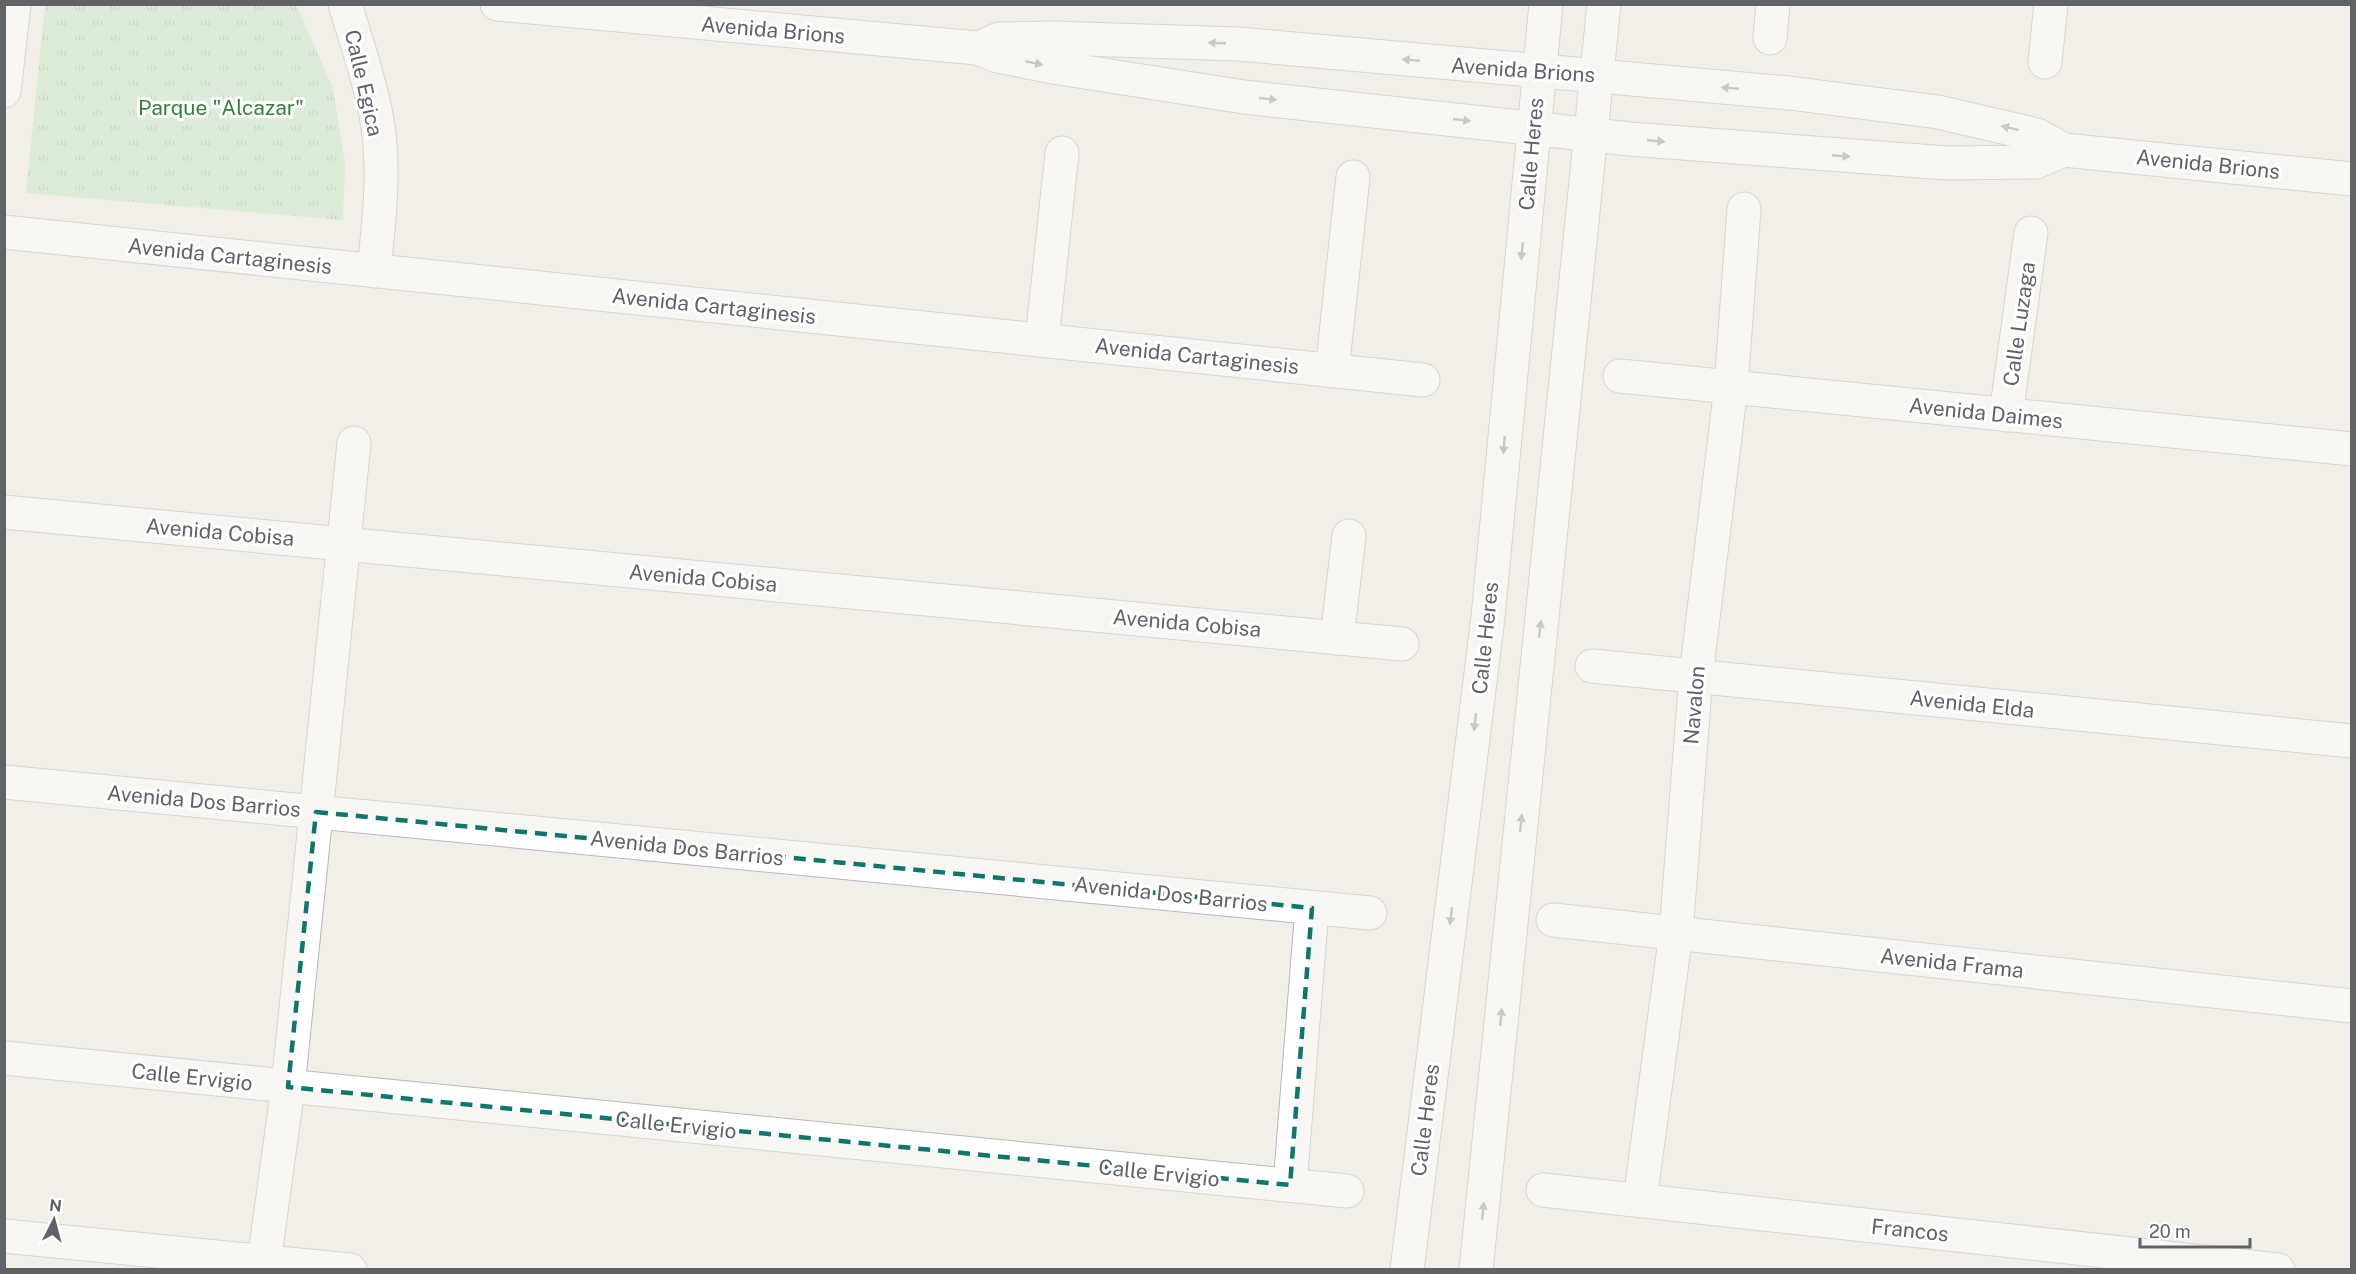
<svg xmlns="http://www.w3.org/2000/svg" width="2356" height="1274" viewBox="0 0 2356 1274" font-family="'Public Sans',sans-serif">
  <defs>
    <pattern id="park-tufts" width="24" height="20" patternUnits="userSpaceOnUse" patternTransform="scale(1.5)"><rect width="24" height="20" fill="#c5e8c5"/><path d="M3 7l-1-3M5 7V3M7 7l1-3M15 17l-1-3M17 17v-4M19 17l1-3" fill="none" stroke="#a3c0a4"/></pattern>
  </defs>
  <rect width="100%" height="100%" fill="#f1efe8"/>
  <polygon fill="url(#park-tufts)" points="45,5 296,5 333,88 345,164 343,220 26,193"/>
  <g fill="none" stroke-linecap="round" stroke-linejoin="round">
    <defs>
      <g id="street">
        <path d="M345 4C356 41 369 77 376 115 386 167 379 219 374 271"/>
        <polyline points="497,4 977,48 998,56 1053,67 1244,97 1630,139 1947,163 2036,162 2064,150"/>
        <polyline points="1770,38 1773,4"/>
        <polyline points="986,45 999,39 1053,38 1238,44 1789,93 1938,112 2037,135 2064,150 2352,179"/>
        <polyline points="2045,62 2051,4"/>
        <polyline points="4,91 14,4"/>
        <polyline points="4,232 1423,380"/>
        <polyline points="1042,340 1062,153"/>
        <polyline points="1332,371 1353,177"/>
        <polyline points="1620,376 2352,449"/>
        <polyline points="2006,415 2031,233"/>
        <polyline points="4,512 1402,644"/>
        <polyline points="1337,638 1349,536"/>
        <polyline points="1592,666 2352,741"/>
        <polyline points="4,782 1370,913"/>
        <polyline points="1553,920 2352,1006"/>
        <polyline points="4,1058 1347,1191"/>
        <polyline points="1290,1185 1312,908"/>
        <polyline points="1543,1190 2278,1270"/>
        <polyline points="1640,1200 1676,933 1696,676 1731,387 1744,209"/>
        <polyline points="4,1236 350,1270"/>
        <polyline points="264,1262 288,1087 354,443"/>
        <polyline points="1407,1270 1488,617 1546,4"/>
        <polyline points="1476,1270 1604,4"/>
      </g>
    </defs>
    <use href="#street" stroke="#b5b8bc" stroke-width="35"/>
    <use href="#street" stroke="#fff" stroke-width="33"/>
  </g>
  <defs><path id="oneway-solid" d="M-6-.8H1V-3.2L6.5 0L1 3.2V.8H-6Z" transform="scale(1.5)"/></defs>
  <g fill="#979a9d">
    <use href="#oneway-solid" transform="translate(1217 43) rotate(-178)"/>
    <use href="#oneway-solid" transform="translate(1411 60) rotate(-175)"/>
    <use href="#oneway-solid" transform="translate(1034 63) rotate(12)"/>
    <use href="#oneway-solid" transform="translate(1730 88) rotate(-175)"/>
    <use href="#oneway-solid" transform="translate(1268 99) rotate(6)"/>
    <use href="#oneway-solid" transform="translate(1462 120) rotate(6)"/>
    <use href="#oneway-solid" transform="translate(2010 128) rotate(-166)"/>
    <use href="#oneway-solid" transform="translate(1656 141) rotate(5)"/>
    <use href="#oneway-solid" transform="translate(1841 156) rotate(4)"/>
    <use href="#oneway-solid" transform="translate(1522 251) rotate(95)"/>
    <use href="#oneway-solid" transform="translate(1504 445) rotate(95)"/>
    <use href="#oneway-solid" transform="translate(1540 629) rotate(-84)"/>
    <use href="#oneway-solid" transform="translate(1475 722) rotate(97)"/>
    <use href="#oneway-solid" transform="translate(1521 823) rotate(-84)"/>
    <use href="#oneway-solid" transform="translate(1451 916) rotate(97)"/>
    <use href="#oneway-solid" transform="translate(1501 1017) rotate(-85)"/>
    <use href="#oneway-solid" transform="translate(1483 1211) rotate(-84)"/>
  </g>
  <path d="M0 0H2356V1274H0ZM316 812 1312 908 1290 1185 288 1087Z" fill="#f1efe8" fill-opacity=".55" fill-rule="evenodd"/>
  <path fill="none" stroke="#0f766e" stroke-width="4.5" stroke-dasharray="12 8" stroke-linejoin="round" d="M316 812 1312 908 1290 1185 288 1087Z"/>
  <g text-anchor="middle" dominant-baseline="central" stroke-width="6" stroke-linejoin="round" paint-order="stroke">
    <g font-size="21" fill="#5f6368" stroke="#fff">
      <text transform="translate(773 30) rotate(5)">Avenida Brions</text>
      <text transform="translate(1523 70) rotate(4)">Avenida Brions</text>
      <text transform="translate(364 83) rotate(77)">Calle Egica</text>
      <text transform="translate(1531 154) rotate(-85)">Calle Heres</text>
      <text transform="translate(2208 164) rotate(6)">Avenida Brions</text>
      <text transform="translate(230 256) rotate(6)">Avenida Cartaginesis</text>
      <text transform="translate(714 306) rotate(6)">Avenida Cartaginesis</text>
      <text transform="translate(2019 324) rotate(-82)">Calle Luzaga</text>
      <text transform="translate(1197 356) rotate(6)">Avenida Cartaginesis</text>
      <text transform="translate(1986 413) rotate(6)">Avenida Daimes</text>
      <text transform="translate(220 532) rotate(5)">Avenida Cobisa</text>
      <text transform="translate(703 578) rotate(5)">Avenida Cobisa</text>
      <text transform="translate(1187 623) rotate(5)">Avenida Cobisa</text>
      <text transform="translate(1485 638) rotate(-84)">Calle Heres</text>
      <text transform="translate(1972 704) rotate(6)">Avenida Elda</text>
      <text transform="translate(1694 705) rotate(-85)">Navalon</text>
      <text transform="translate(204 801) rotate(5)">Avenida Dos Barrios</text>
      <text transform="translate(687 848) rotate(6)">Avenida Dos Barrios</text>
      <text transform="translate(1171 894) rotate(6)">Avenida Dos Barrios</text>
      <text transform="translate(1952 963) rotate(6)">Avenida Frama</text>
      <text transform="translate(192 1077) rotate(6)">Calle Ervigio</text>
      <text transform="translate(1425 1120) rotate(-83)">Calle Heres</text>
      <text transform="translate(676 1125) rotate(6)">Calle Ervigio</text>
      <text transform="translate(1159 1173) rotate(6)">Calle Ervigio</text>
      <text transform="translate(1910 1230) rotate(6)">Francos</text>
    </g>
    <g font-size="21" fill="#348238" stroke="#fff">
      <text x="221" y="107">Parque "Alcazar"</text>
    </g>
  </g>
  <rect width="2356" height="1274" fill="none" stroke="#5f6368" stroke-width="12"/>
  <g transform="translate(54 1220) rotate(6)" stroke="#ffffff" stroke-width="4.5" paint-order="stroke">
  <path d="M0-4.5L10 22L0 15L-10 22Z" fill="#5f6368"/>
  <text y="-9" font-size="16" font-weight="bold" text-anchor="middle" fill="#5f6368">N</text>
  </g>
  <path d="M2140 1238v9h110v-9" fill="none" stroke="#5f6368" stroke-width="3"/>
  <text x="2149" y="1238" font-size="18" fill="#5f6368" stroke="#ffffff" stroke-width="4.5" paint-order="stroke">20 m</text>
</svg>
